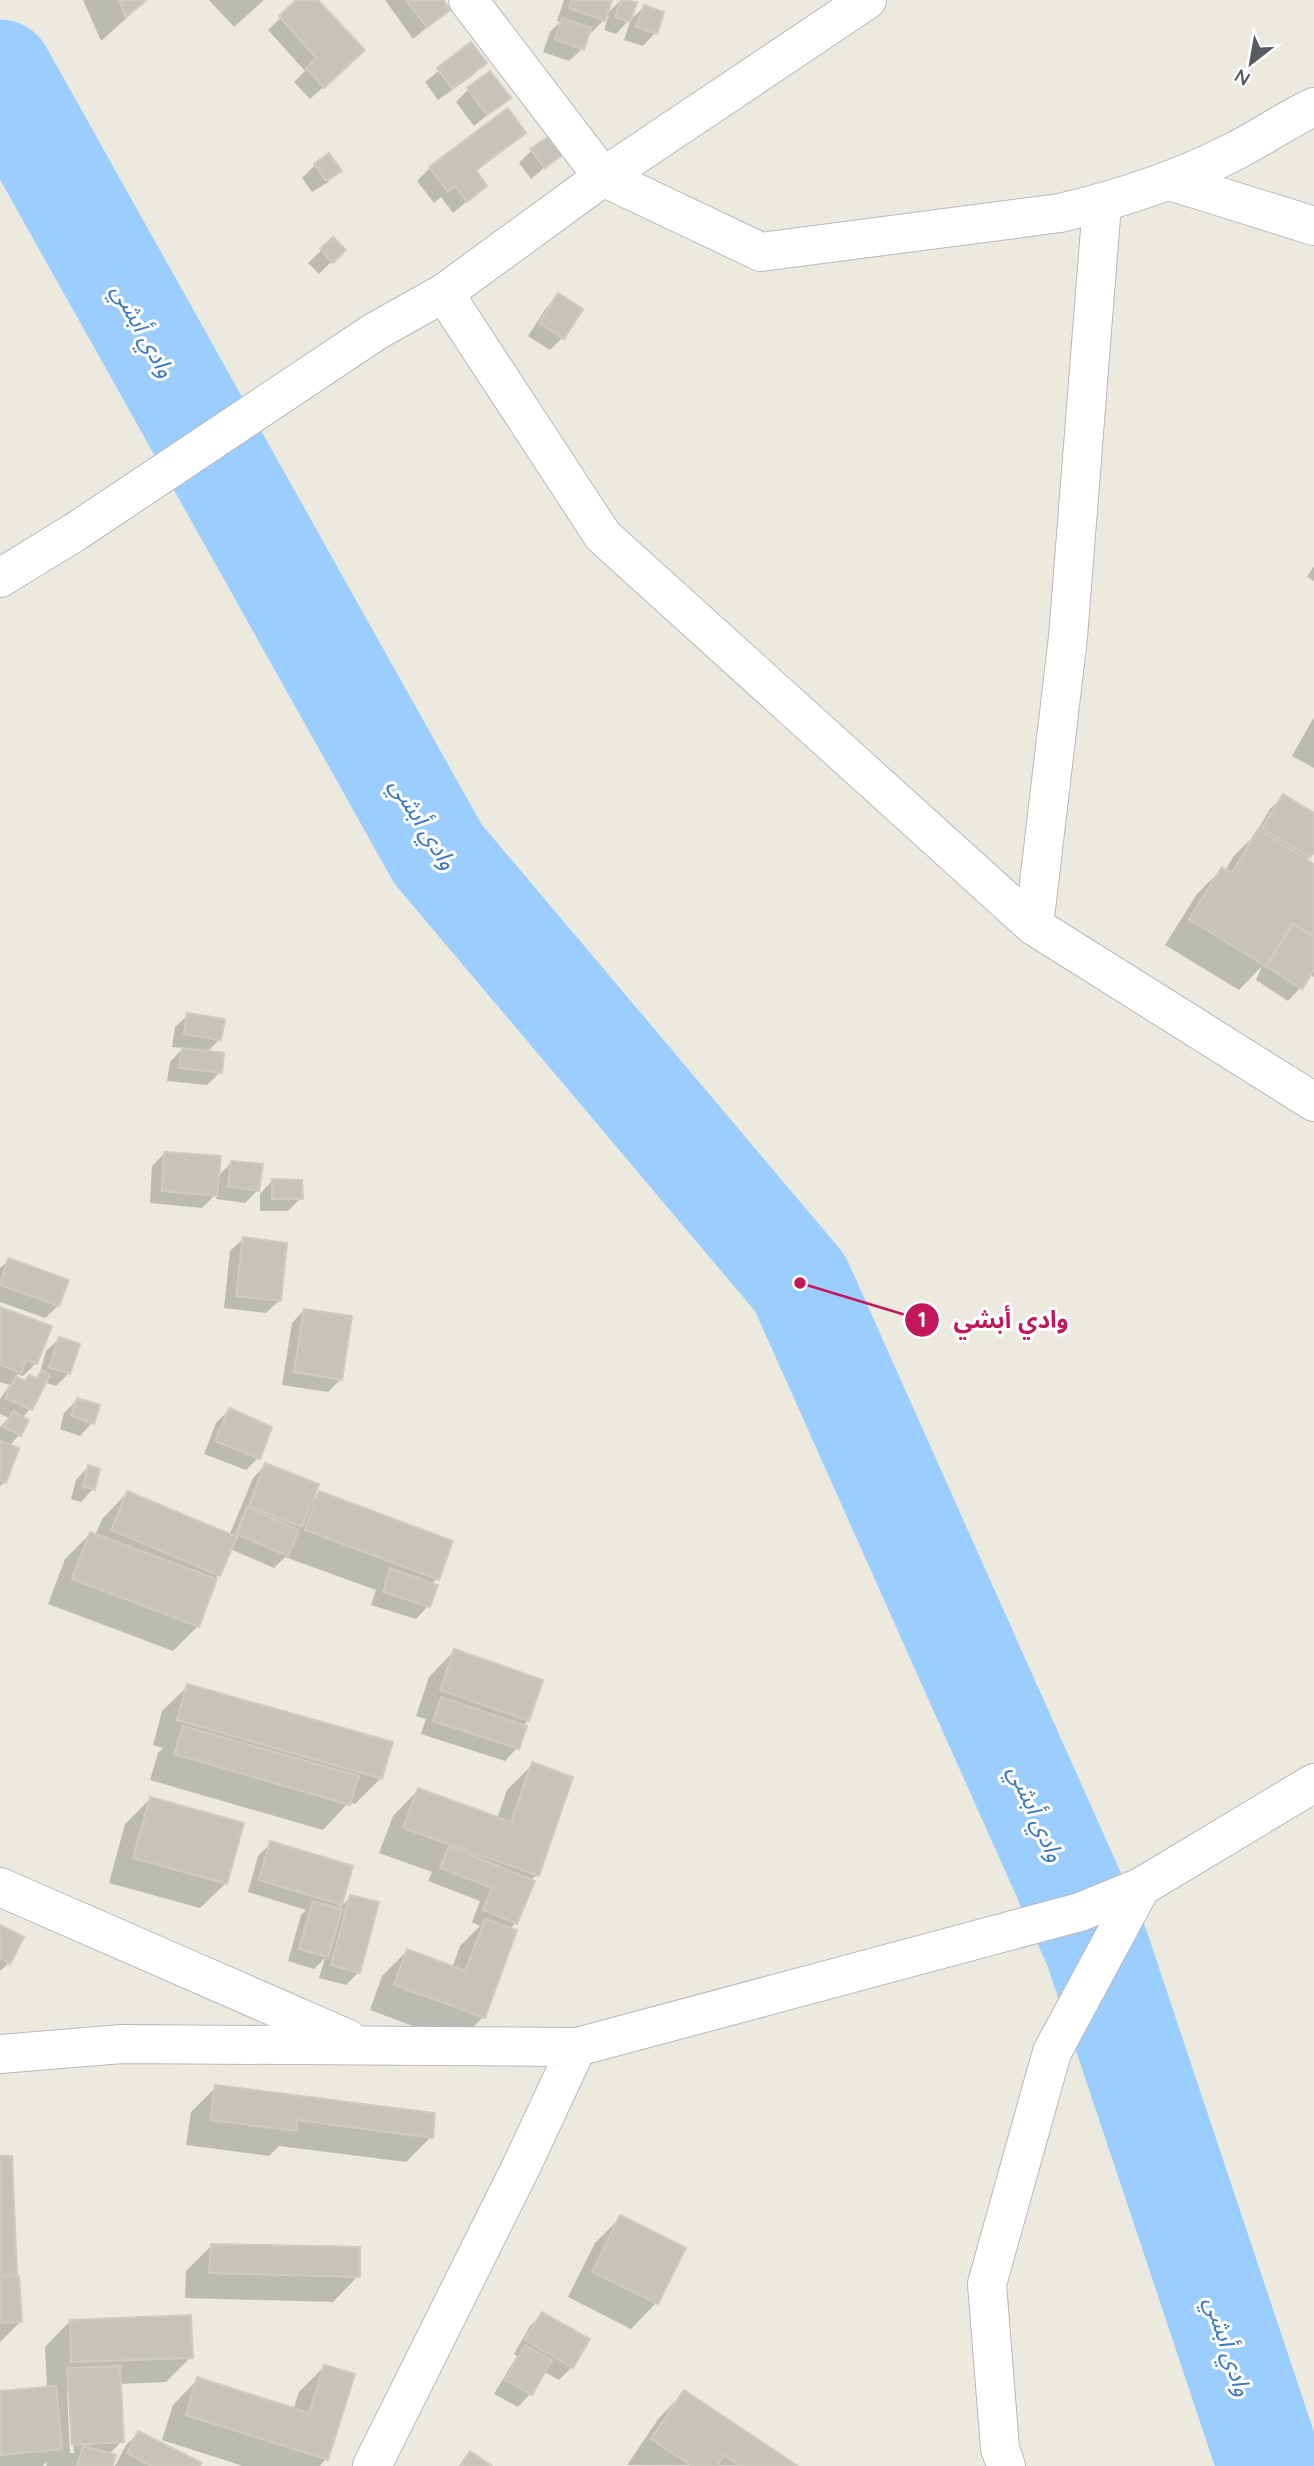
<svg xmlns="http://www.w3.org/2000/svg" width="1314" height="2466" viewBox="0 0 1314 2466" font-family="Quicksand,'Noto Sans Arabic',sans-serif">
  <rect width="100%" height="100%" fill="#eceadf"/>
  <g fill="#0003" fill-rule="evenodd">
    <polygon points="83,0 147,0 101,41"/>
    <polygon points="209,0 264,0 234,27"/>
    <polygon points="299,0 315,0 350,63 310,99 294,82 305,71 268,30"/>
    <polygon points="385,0 441,0 448,10 413,39"/>
    <polygon points="564,0 610,0 605,16 621,0 634,3 628,21 616,34 604,30 609,15 591,33 588,32 582,49 569,61 543,52 550,32 560,22 557,21"/>
    <polygon points="644,7 655,33 643,46 624,40 631,19"/>
    <polygon points="470,45 484,63 472,76 438,100 425,82"/>
    <polygon points="469,89 508,98 474,126 456,102"/>
    <polygon points="524,133 511,145 475,172 485,186 453,213 441,197 434,203 417,181 430,168"/>
    <polygon points="532,150 559,155 531,179 519,163"/>
    <polygon points="315,165 340,170 327,183 312,192 302,178"/>
    <polygon points="333,239 343,250 319,274 308,263"/>
    <polygon points="559,295 562,338 550,350 528,336 546,308"/>
    <polygon points="1314,566 1314,581 1307,577"/>
    <polygon points="1314,717 1314,768 1292,756"/>
    <polygon points="1283,797 1314,815 1314,849 1306,860 1314,866 1314,977 1309,974 1300,988 1288,1001 1256,980 1262,966 1239,990 1165,945 1197,894 1222,869 1225,871 1233,857 1254,836 1270,809"/>
    <polygon points="188,1015 220,1039 207,1052 220,1072 207,1085 167,1081 170,1062 183,1048 172,1047 175,1027"/>
    <polygon points="165,1153 217,1177 232,1162 258,1190 245,1203 216,1199 217,1193 202,1208 150,1203 152,1166"/>
    <polygon points="272,1181 301,1198 288,1211 260,1211 260,1194"/>
    <polygon points="243,1239 279,1301 266,1313 224,1308 230,1251"/>
    <polygon points="9,1260 66,1281 58,1306 45,1318 0,1302 0,1268"/>
    <polygon points="0,1309 36,1363 23,1376 17,1374 14,1377 24,1382 35,1380 39,1376 46,1351 59,1339 69,1373 56,1386 44,1382 30,1409 22,1418 27,1421 19,1435 9,1446 5,1482 0,1486 0,1427 9,1418 0,1414 0,1399 10,1385 0,1382"/>
    <polygon points="304,1310 341,1379 328,1392 282,1385 292,1323"/>
    <polygon points="77,1400 92,1423 80,1436 60,1429 64,1413"/>
    <polygon points="229,1410 258,1458 246,1470 204,1454 216,1423"/>
    <polygon points="265,1465 310,1503 320,1493 437,1579 431,1584 428,1606 416,1619 371,1605 376,1590 285,1557 274,1568 230,1549 216,1578 198,1626 173,1651 48,1604 65,1559 90,1534 95,1536 102,1519 127,1493 229,1536 253,1478"/>
    <polygon points="88,1467 93,1489 81,1502 71,1499 76,1480"/>
    <polygon points="454,1651 541,1681 528,1721 522,1726 517,1748 505,1761 421,1734 426,1719 416,1716 429,1677"/>
    <polygon points="188,1686 381,1778 355,1804 349,1802 323,1830 150,1780 158,1753 163,1748 153,1745 162,1711"/>
    <polygon points="532,1765 537,1875 530,1881 516,1923 509,1929 515,1931 483,2017 458,2043 370,2010 382,1976 407,1951 452,1968 460,1946 480,1926 472,1922 480,1901 428,1881 432,1872 379,1853 393,1816 418,1790 497,1819 507,1790"/>
    <polygon points="150,1799 226,1883 200,1908 109,1883 125,1824"/>
    <polygon points="271,1843 351,1868 339,1908 351,1897 359,1972 346,1985 319,1978 325,1958 314,1969 288,1961 301,1915 306,1910 248,1892 258,1856"/>
    <polygon points="0,1926 9,1963 0,1971"/>
    <polygon points="216,2087 431,2137 406,2162 279,2146 269,2156 186,2145 191,2112"/>
    <polygon points="0,2158 15,2274 10,2278 21,2321 0,2342"/>
    <polygon points="620,2218 683,2249 656,2303 631,2329 568,2297 595,2243"/>
    <polygon points="211,2246 358,2276 333,2302 185,2298 186,2271"/>
    <polygon points="543,2314 572,2367 559,2380 543,2371 530,2394 518,2407 494,2394 517,2356 514,2354 530,2326"/>
    <path d="M70 2321 191 2357 166 2382 119 2384 122 2441 108 2455 111 2466H47L46 2462 43 2466H0V2393L47 2388 45 2347ZM67 2391H70L74 2453H70Z"/>
    <polygon points="324,2367 326,2459 320,2466 243,2466 162,2440 173,2405 198,2379 293,2410 299,2392"/>
    <polygon points="684,2392 795,2466 627,2465 659,2418"/>
    <polygon points="138,2433 198,2466 115,2466 126,2445"/>
  </g>
  <g fill="none" stroke-linecap="round" stroke-linejoin="round">
    <polyline stroke="#9bceff" stroke-width="105" points="0,72 438,854 800,1283 1097,1948 1270,2466"/>
  </g>
  <g fill="#c6c3bc" stroke="#d0cbbd" stroke-width="2">
    <polygon points="119,0 146,0 126,17"/>
    <polygon points="296,0 318,0 365,50 324,88 306,68 316,58 279,16"/>
    <polygon points="406,0 443,0 450,10 427,27"/>
    <polygon points="572,0 612,0 605,21 569,8"/>
    <polygon points="621,0 637,2 630,22 615,17"/>
    <polygon points="644,5 664,12 657,34 636,27"/>
    <polygon points="562,18 591,28 584,50 555,39"/>
    <polygon points="471,42 487,63 452,88 437,68"/>
    <polygon points="490,71 511,98 487,115 467,88"/>
    <polygon points="508,108 526,133 476,170 487,186 467,202 455,186 448,192 429,167"/>
    <polygon points="548,137 562,155 545,168 530,149"/>
    <polygon points="329,153 342,171 326,181 314,164"/>
    <polygon points="333,237 346,250 333,263 320,249"/>
    <polygon points="558,293 583,309 564,339 539,323"/>
    <polygon points="1283,794 1314,813 1314,852 1310,858 1262,828"/>
    <polygon points="1258,829 1314,864 1314,936 1292,923 1265,966 1189,919 1222,867 1232,873"/>
    <polygon points="1293,924 1314,937 1314,970 1302,989 1267,967"/>
    <polygon points="187,1013 225,1019 221,1040 184,1034"/>
    <polygon points="182,1048 224,1053 222,1073 179,1068"/>
    <polygon points="164,1152 221,1156 217,1196 162,1191"/>
    <polygon points="231,1161 263,1164 259,1191 228,1186"/>
    <polygon points="272,1179 302,1180 303,1199 272,1199"/>
    <polygon points="243,1237 287,1243 281,1301 236,1296"/>
    <polygon points="8,1258 69,1280 59,1306 0,1285"/>
    <polygon points="0,1307 52,1326 37,1364 26,1360 21,1373 0,1365"/>
    <polygon points="304,1309 352,1316 342,1380 294,1372"/>
    <polygon points="59,1337 80,1344 70,1374 49,1367"/>
    <polygon points="42,1370 50,1375 32,1410 5,1398 16,1376 25,1381 29,1375 37,1378"/>
    <polygon points="77,1398 100,1405 94,1424 71,1416"/>
    <polygon points="229,1408 272,1427 260,1459 215,1441"/>
    <polygon points="13,1411 29,1420 21,1436 4,1427"/>
    <polygon points="0,1441 19,1448 6,1483 0,1480"/>
    <polygon points="265,1463 319,1484 302,1527 249,1506"/>
    <polygon points="88,1465 100,1469 95,1490 83,1486"/>
    <polygon points="127,1491 237,1537 220,1576 111,1530"/>
    <polygon points="319,1491 453,1541 439,1580 305,1530"/>
    <polygon points="247,1507 299,1530 288,1556 236,1534"/>
    <polygon points="90,1532 217,1579 199,1627 72,1579"/>
    <polygon points="390,1568 438,1585 430,1607 383,1592"/>
    <polygon points="454,1649 543,1680 529,1721 440,1690"/>
    <polygon points="187,1684 393,1742 382,1779 177,1720"/>
    <polygon points="441,1697 527,1726 519,1749 433,1721"/>
    <polygon points="183,1726 359,1776 350,1805 174,1754"/>
    <polygon points="532,1762 573,1777 539,1876 403,1828 418,1788 511,1822"/>
    <polygon points="150,1797 244,1823 227,1884 133,1858"/>
    <polygon points="270,1841 353,1866 342,1905 259,1880"/>
    <polygon points="449,1846 535,1881 517,1924 483,1910 492,1888 440,1868"/>
    <polygon points="350,1895 379,1902 360,1973 331,1965"/>
    <polygon points="313,1901 342,1909 328,1957 299,1949"/>
    <polygon points="485,1919 517,1930 485,2018 394,1985 407,1949 465,1971"/>
    <polygon points="0,1925 24,1937 10,1964 0,1958"/>
    <polygon points="215,2085 435,2113 433,2138 297,2120 296,2131 210,2120"/>
    <polygon points="0,2156 12,2156 17,2274 0,2275"/>
    <polygon points="620,2215 686,2248 658,2304 592,2272"/>
    <polygon points="211,2244 360,2247 360,2277 209,2273"/>
    <polygon points="19,2276 22,2322 0,2323 0,2277"/>
    <polygon points="542,2312 590,2339 573,2368 525,2340"/>
    <polygon points="191,2315 193,2358 71,2362 70,2320"/>
    <polygon points="525,2345 552,2360 532,2395 505,2380"/>
    <polygon points="324,2365 355,2374 328,2460 186,2415 197,2377 309,2413"/>
    <polygon points="120,2366 124,2442 72,2445 67,2368"/>
    <polygon points="56,2386 62,2449 0,2455 0,2391"/>
    <polygon points="684,2390 798,2466 741,2466 724,2455 717,2466 692,2466 651,2439"/>
    <polygon points="138,2431 202,2463 200,2466 151,2466 127,2453"/>
    <polygon points="83,2446 116,2455 113,2466 77,2466"/>
    <polygon points="470,2451 492,2466 460,2466"/>
  </g>
  <g fill="none" stroke-linecap="round" stroke-linejoin="round">
    <defs>
      <g id="minor">
        <path d="M603 177 761 252 1060 213C1120 199 1178 180 1233 152 1261 138 1286 120 1314 107"/>
        <polyline points="603,177 867,0"/>
        <polyline points="1170,181 1314,226"/>
        <polyline points="444,293 603,536 1034,926 1314,1102"/>
        <polyline points="0,578 75,532 376,331 444,293 603,177 468,0"/>
        <polyline points="1034,926 1068,637 1102,204"/>
        <polyline points="0,1887 348,2039"/>
        <polyline points="577,2047 1080,1912 1141,1887 1314,1783"/>
        <polyline points="0,2054 122,2044 577,2047 522,2165 372,2466"/>
        <polyline points="1006,2466 1000,2448 987,2284 1052,2052 1141,1887"/>
      </g>
    </defs>
    <use href="#minor" stroke="#b7b9bf" stroke-width="40"/>
    <use href="#minor" stroke="#fff" stroke-width="38"/>
  </g>
  <g text-anchor="middle" dominant-baseline="central" stroke-width="6" stroke-linejoin="round" paint-order="stroke">
    <g font-size="24" font-style="italic" fill="#3c77c4" stroke="#fff">
      <text transform="translate(144 330) rotate(61)">وادي أبشي</text>
      <text transform="translate(424 823) rotate(58)">وادي أبشي</text>
      <text transform="translate(1037 1813) rotate(66)">وادي أبشي</text>
      <text transform="translate(1229 2346) rotate(72)">وادي أبشي</text>
    </g>
  </g>
  <path fill="none" stroke="#c2185b" stroke-width="2.5" d="M800 1283L922 1320"/>
  <g fill="#c2185b" stroke="#fff" stroke-width="2.5">
    <circle cx="800" cy="1283" r="7"/>
    <circle cx="922" cy="1320" r="18"/>
  </g>
  <g font-size="21" text-anchor="middle" font-weight="bold" fill="#fff">
    <text x="922" y="1327">1</text>
  </g>
  <g font-size="24" text-anchor="middle" font-weight="bold" fill="#c2185b" stroke="#fff" stroke-width="6" stroke-linejoin="round" paint-order="stroke">
    <text x="1011" y="1328">وادي أبشي</text>
  </g>
  <g transform="translate(1251 63) rotate(211)" stroke="#ffffff" stroke-width="5" paint-order="stroke">
  <path d="M0-5L12 26L0 18L-12 26Z" fill="#585b61"/>
  <text y="-10" font-size="19" font-weight="bold" text-anchor="middle" fill="#585b61">N</text>
  </g>
</svg>
